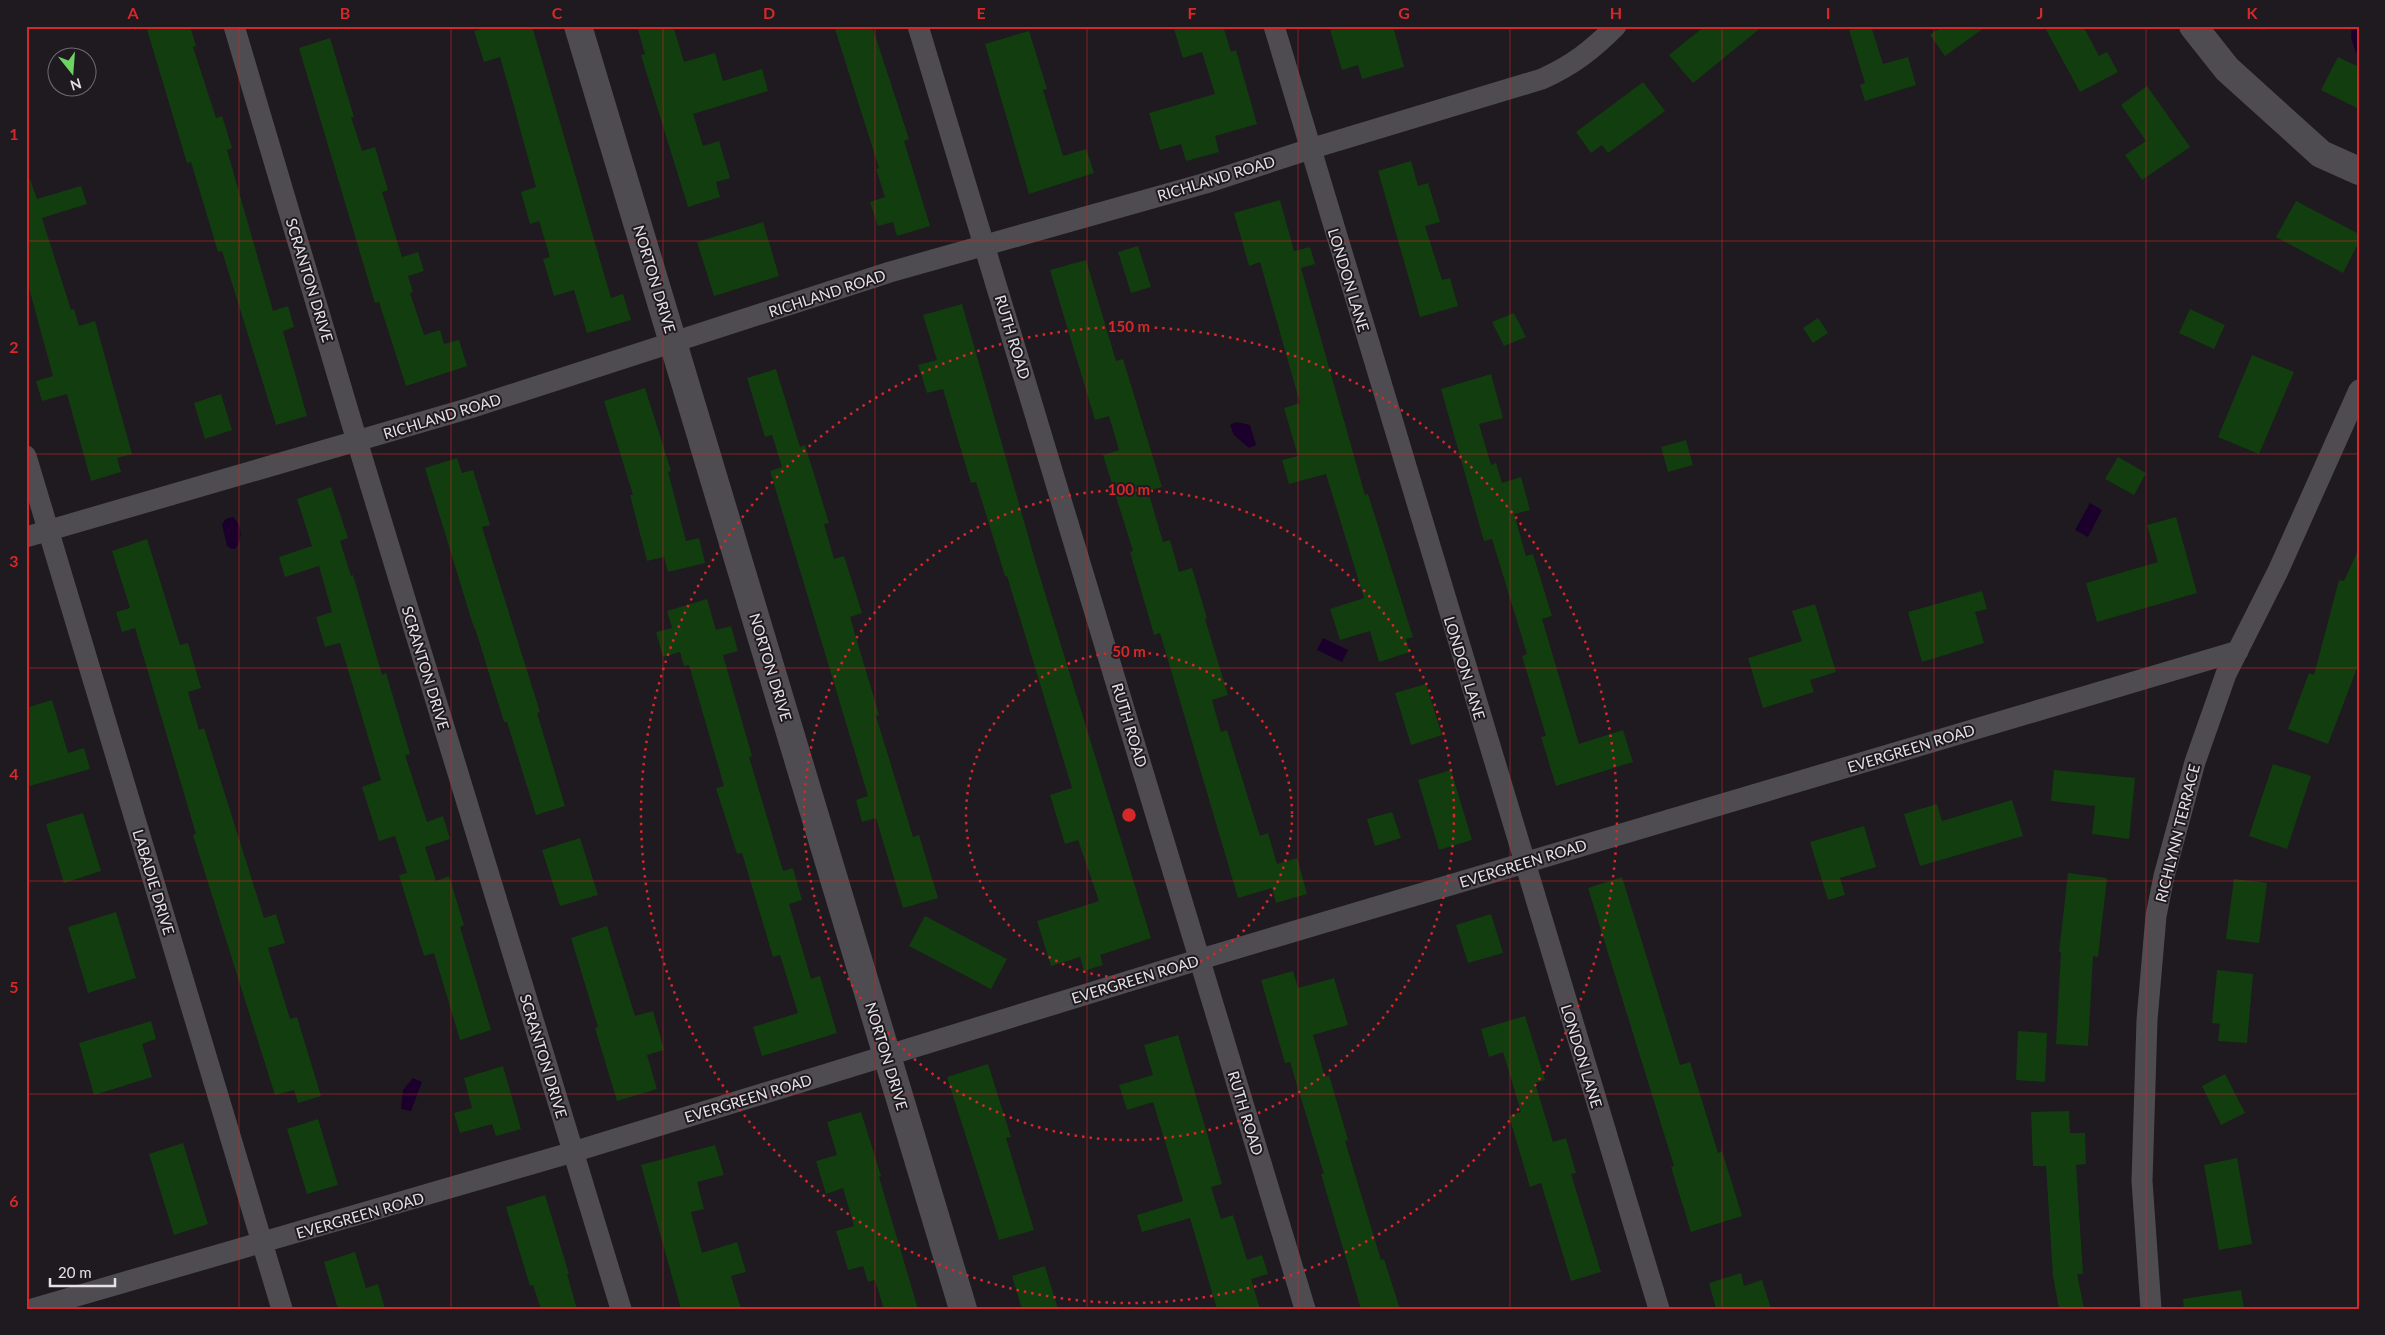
<svg xmlns="http://www.w3.org/2000/svg" width="2385" height="1335" viewBox="0 0 2385 1335" font-family="Lato,sans-serif">
  <rect width="100%" height="100%" fill="#1e1a20"/>
  <g fill="#1a002a">
    <polygon points="2352,26 2359,26 2359,52 2356,53 2351,38"/>
    <polygon points="1236,422 1250,425 1256,445 1249,448 1234,435 1230,425"/>
    <polygon points="2090,503 2102,510 2088,537 2075,530"/>
    <path d="M233 517C242 526 243 537 236 548L232 549 227 546 222 524 226 519Z"/>
    <polygon points="1323,638 1348,650 1342,662 1317,650"/>
    <polygon points="413,1078 422,1082 411,1111 401,1109 403,1090"/>
  </g>
  <g fill="#123d0e">
    <polygon points="146,26 190,26 196,46 193,47 216,118 222,116 232,148 227,150 273,311 288,306 294,327 283,331 307,416 276,425 222,251 218,252 191,162 187,163"/>
    <polygon points="490,26 532,26 611,298 623,294 631,320 587,333 574,290 554,296 543,259 550,257 539,221 530,224 521,192 536,187 510,92 500,57 484,62 474,31"/>
    <polygon points="637,26 673,26 684,62 715,53 723,81 762,69 768,91 693,114 703,146 719,141 730,178 716,182 720,197 688,207 641,55 645,54"/>
    <polygon points="834,26 872,26 909,139 904,141 930,226 897,236 893,222 878,226 870,202 885,197 876,169 879,168"/>
    <polygon points="1173,26 1223,26 1231,52 1236,50 1257,124 1215,136 1219,152 1186,161 1181,144 1160,150 1149,113 1215,94 1202,52 1183,58"/>
    <polygon points="1329,26 1393,26 1404,67 1362,79 1358,65 1342,70"/>
    <polygon points="1705,26 1763,26 1693,83 1669,55"/>
    <polygon points="1862,26 1871,26 1883,64 1908,57 1916,85 1865,101 1860,85 1865,83 1849,30"/>
    <polygon points="1942,26 1987,26 1945,56 1930,35"/>
    <polygon points="2044,26 2083,26 2099,56 2107,52 2118,72 2080,92"/>
    <polygon points="1029,31 1047,89 1043,90 1063,156 1086,149 1094,173 1029,194 985,44"/>
    <polygon points="330,38 354,117 351,117 362,151 375,147 388,190 382,192 402,257 418,252 424,271 408,276 413,292 410,293 424,335 440,330 444,344 459,340 467,366 406,386 379,302 375,303 299,48"/>
    <polygon points="2338,57 2359,67 2359,109 2321,90"/>
    <polygon points="1643,82 1665,111 1608,153 1602,145 1591,153 1576,132"/>
    <polygon points="2147,86 2190,147 2142,180 2125,155 2146,141 2121,105"/>
    <polygon points="1411,161 1418,186 1428,183 1440,222 1425,226 1442,280 1450,278 1458,306 1420,317 1378,171"/>
    <polygon points="30,179 37,199 81,186 87,204 42,218 71,310 74,309 79,326 95,321 132,454 117,458 121,472 91,481 67,394 42,401 36,381 53,376 26,277 26,180"/>
    <polygon points="1280,200 1294,251 1310,247 1315,264 1301,268 1365,495 1368,494 1413,637 1406,639 1410,652 1379,662 1370,631 1340,640 1330,609 1364,598 1326,474 1289,484 1282,460 1298,456 1284,408 1300,403 1260,262 1249,266 1234,213"/>
    <polygon points="2296,201 2359,234 2359,242 2343,273 2276,237"/>
    <polygon points="763,222 779,276 714,296 697,242"/>
    <polygon points="1138,246 1151,287 1131,293 1118,252"/>
    <polygon points="1086,260 1116,361 1123,359 1162,487 1148,491 1163,542 1170,540 1179,572 1192,568 1207,618 1205,619 1228,695 1212,700 1221,732 1227,730 1260,836 1268,833 1277,864 1297,858 1307,894 1276,903 1272,888 1238,898 1160,633 1154,635 1130,552 1133,551 1103,455 1119,450 1109,416 1095,420 1050,270"/>
    <polygon points="962,304 1037,567 1151,938 1100,955 1103,965 1084,971 1080,957 1051,966 1037,921 1099,901 1078,840 1065,844 1050,795 1072,788 1007,576 1005,576 976,482 971,483 943,389 927,393 918,365 937,360 923,315"/>
    <polygon points="2190,309 2225,325 2214,349 2179,333"/>
    <polygon points="1514,313 1526,337 1504,346 1492,322"/>
    <polygon points="1818,318 1828,333 1813,343 1803,328"/>
    <polygon points="2252,355 2294,372 2259,454 2218,437"/>
    <polygon points="776,369 800,447 805,445 829,523 824,524 834,559 844,556 862,613 850,617 879,715 876,716 913,837 919,835 938,898 903,908 876,818 862,822 856,800 868,796 770,471 782,467 772,435 765,437 747,378"/>
    <polygon points="1491,374 1503,418 1479,424 1491,465 1496,463 1502,483 1521,477 1530,510 1514,514 1526,556 1533,554 1552,616 1542,619 1579,744 1623,730 1633,762 1556,786 1541,737 1546,736 1522,656 1527,654 1492,539 1484,541 1441,389"/>
    <polygon points="645,388 671,471 668,472 686,541 699,538 705,563 668,572 664,557 647,561 630,495 633,495 604,401"/>
    <polygon points="221,394 232,430 205,439 194,403"/>
    <polygon points="1686,440 1693,465 1668,472 1661,447"/>
    <polygon points="2118,457 2146,473 2134,495 2105,479"/>
    <polygon points="457,458 462,473 473,470 490,525 482,527 540,712 537,713 565,806 536,815 507,722 504,722 475,628 474,628 425,468"/>
    <polygon points="331,487 348,538 340,541 351,576 353,575 382,675 386,673 410,754 405,755 427,822 443,816 450,839 425,847 436,881 449,876 464,925 460,927 491,1030 460,1040 434,953 424,956 399,875 407,873 395,836 379,841 362,787 381,780 340,643 325,647 316,617 332,612 319,566 285,577 279,557 312,546 297,499"/>
    <polygon points="2176,517 2197,593 2097,622 2086,583 2158,562 2147,525"/>
    <polygon points="147,539 180,645 188,643 201,688 188,692 199,730 204,728 264,918 276,914 285,943 268,948 290,1019 297,1017 321,1096 298,1103 294,1090 275,1095 193,835 196,834 135,628 122,632 116,612 130,608 112,551"/>
    <polygon points="2359,548 2359,663 2328,744 2288,729 2309,673 2314,675 2339,580 2344,581"/>
    <polygon points="1982,591 1987,609 1975,612 1984,643 1922,662 1908,612"/>
    <polygon points="707,599 716,630 731,626 738,651 723,655 752,756 749,757 783,871 793,868 802,900 789,904 811,979 820,976 837,1033 762,1056 753,1027 798,1013 780,955 773,957 742,853 737,854 716,788 724,786 689,665 684,666 680,652 663,657 656,632 672,628 667,611"/>
    <polygon points="1815,604 1836,672 1810,680 1814,692 1763,708 1748,658 1802,641 1792,611"/>
    <polygon points="1426,684 1442,735 1411,745 1395,693"/>
    <polygon points="52,700 68,753 84,748 90,769 26,787 26,708"/>
    <polygon points="2273,764 2311,776 2287,849 2249,836"/>
    <polygon points="1451,770 1472,840 1439,850 1418,780"/>
    <polygon points="2054,770 2135,778 2129,839 2092,834 2095,806 2051,801"/>
    <polygon points="2012,800 2023,836 1920,866 1904,814 1937,804 1942,821"/>
    <polygon points="1392,812 1401,838 1375,846 1367,819"/>
    <polygon points="83,813 101,871 64,883 46,824"/>
    <polygon points="1864,826 1876,867 1840,878 1845,895 1828,900 1810,842"/>
    <polygon points="580,838 598,895 560,906 542,850"/>
    <polygon points="2068,873 2107,878 2098,957 2093,956 2088,1046 2056,1044 2061,952 2059,952"/>
    <polygon points="1622,877 1680,1065 1690,1062 1718,1153 1722,1151 1742,1216 1691,1232 1671,1167 1674,1166 1588,888"/>
    <polygon points="2234,879 2267,883 2259,943 2226,939"/>
    <polygon points="116,912 136,978 88,993 68,927"/>
    <polygon points="1491,914 1503,953 1468,963 1456,925"/>
    <polygon points="925,916 1007,959 991,989 909,946"/>
    <polygon points="607,926 635,1016 653,1011 664,1050 647,1055 657,1089 617,1101 595,1028 598,1027 571,938"/>
    <polygon points="2217,970 2253,974 2247,1043 2218,1041 2220,1024 2212,1023"/>
    <polygon points="1293,971 1298,988 1334,978 1348,1025 1313,1035 1325,1077 1329,1075 1348,1140 1345,1141 1381,1260 1384,1259 1400,1309 1361,1309 1321,1174 1324,1174 1290,1062 1285,1063 1261,980"/>
    <polygon points="1525,1016 1545,1080 1535,1083 1553,1142 1566,1138 1576,1173 1571,1174 1601,1272 1571,1281 1541,1183 1530,1187 1509,1116 1521,1112 1503,1052 1489,1057 1481,1029"/>
    <polygon points="151,1021 156,1039 142,1044 152,1077 94,1095 79,1043"/>
    <polygon points="2018,1031 2047,1033 2045,1082 2016,1080"/>
    <polygon points="1178,1035 1222,1184 1211,1187 1221,1219 1233,1215 1247,1260 1262,1255 1268,1274 1251,1279 1260,1309 1217,1309 1190,1218 1142,1232 1137,1215 1183,1201 1153,1102 1127,1110 1119,1085 1153,1075 1144,1045"/>
    <polygon points="988,1064 1011,1137 1006,1138 1034,1230 999,1240 947,1077"/>
    <polygon points="503,1066 521,1129 496,1136 492,1124 460,1133 454,1113 472,1108 464,1078"/>
    <polygon points="2225,1074 2245,1113 2221,1125 2202,1086"/>
    <polygon points="2069,1111 2070,1133 2085,1133 2086,1164 2076,1165 2083,1274 2077,1274 2084,1309 2059,1309 2053,1276 2046,1166 2033,1166 2031,1112"/>
    <polygon points="861,1112 881,1176 879,1177 918,1309 884,1309 875,1280 868,1282 863,1266 848,1270 836,1231 854,1226 843,1188 826,1194 816,1161 837,1155 827,1122"/>
    <polygon points="318,1119 338,1185 307,1194 287,1129"/>
    <polygon points="183,1143 208,1224 174,1235 149,1154"/>
    <polygon points="715,1145 724,1175 697,1182 704,1209 691,1212 702,1253 737,1242 746,1272 731,1276 741,1309 681,1309 641,1165"/>
    <polygon points="2237,1158 2252,1244 2219,1250 2204,1165"/>
    <polygon points="545,1195 569,1274 567,1274 577,1309 541,1309 533,1285 530,1286 506,1207"/>
    <polygon points="355,1252 366,1288 378,1284 385,1309 338,1309 324,1262"/>
    <polygon points="1045,1266 1058,1309 1022,1309 1012,1276"/>
    <polygon points="1741,1273 1744,1286 1762,1280 1771,1309 1716,1309 1709,1283"/>
    <polygon points="2241,1290 2244,1309 2184,1309 2183,1299"/>
  </g>
  <g fill="none" stroke-linecap="round" stroke-linejoin="round">
    <g stroke="#4e4b51" stroke-width="21">
      <polyline points="234,26 357,441 621,1309"/>
      <polyline points="918,26 1305,1309"/>
      <polyline points="1274,26 1659,1309"/>
      <polyline points="26,456 282,1309"/>
      <path d="M26 537 470 408 890 272 1206 183 1310 149 1542 79C1573 65 1592 50 1616 26"/>
      <polyline points="32,1309 573,1152 1201,959 2238,651"/>
      <polyline points="2151,1309 2142,1181 2147,1020 2156,916 2164,876 2195,762 2226,674 2278,571 2359,390"/>
    </g>
    <g stroke="#4e4b51" stroke-width="28">
      <polyline points="578,26 963,1309"/>
      <polyline points="2193,26 2227,69 2321,154 2359,171"/>
    </g>
  </g>
  <path fill="none" stroke="#d62828" stroke-width="1" stroke-opacity="0.55" d="M239 26V1309M451 26V1309M663 26V1309M875 26V1309M1087 26V1309M1298 26V1309M1510 26V1309M1722 26V1309M1934 26V1309M2146 26V1309M26 241H2359M26 454H2359M26 668H2359M26 881H2359M26 1094H2359"/>
  <g fill="none" stroke="#d62828" stroke-width="2.5" stroke-dasharray="2.5 5">
    <circle cx="1129" cy="815" r="163"/>
    <circle cx="1129" cy="815" r="325"/>
    <circle cx="1129" cy="815" r="488"/>
  </g>
  <g text-anchor="middle" dominant-baseline="central" stroke-width="4" stroke-linejoin="round" paint-order="stroke">
    <g font-size="15" fill="#e5e2e6" stroke="#1e1a20">
      <text transform="translate(1216 178) rotate(-17)">RICHLAND ROAD</text>
      <text transform="translate(655 279) rotate(73)">NORTON DRIVE</text>
      <text transform="translate(310 280) rotate(73)">SCRANTON DRIVE</text>
      <text transform="translate(1349 280) rotate(73)">LONDON LANE</text>
      <text transform="translate(827 293) rotate(-18)">RICHLAND ROAD</text>
      <text transform="translate(1013 337) rotate(73)">RUTH ROAD</text>
      <text transform="translate(442 416) rotate(-17)">RICHLAND ROAD</text>
      <text transform="translate(771 667) rotate(73)">NORTON DRIVE</text>
      <text transform="translate(426 668) rotate(73)">SCRANTON DRIVE</text>
      <text transform="translate(1465 668) rotate(73)">LONDON LANE</text>
      <text transform="translate(1130 725) rotate(73)">RUTH ROAD</text>
      <text transform="translate(1911 748) rotate(-17)">EVERGREEN ROAD</text>
      <text transform="translate(2177 833) rotate(-76)">RICHLYNN TERRACE</text>
      <text transform="translate(1523 863) rotate(-17)">EVERGREEN ROAD</text>
      <text transform="translate(154 882) rotate(73)">LABADIE DRIVE</text>
      <text transform="translate(1135 979) rotate(-17)">EVERGREEN ROAD</text>
      <text transform="translate(544 1056) rotate(73)">SCRANTON DRIVE</text>
      <text transform="translate(887 1056) rotate(73)">NORTON DRIVE</text>
      <text transform="translate(1582 1056) rotate(73)">LONDON LANE</text>
      <text transform="translate(748 1098) rotate(-17)">EVERGREEN ROAD</text>
      <text transform="translate(1246 1113) rotate(73)">RUTH ROAD</text>
      <text transform="translate(360 1215) rotate(-16)">EVERGREEN ROAD</text>
    </g>
  </g>
  <circle cx="1129" cy="815" r="8" fill="#d62828" stroke="#1e1a20" stroke-width="2.5"/>
  <g font-size="15" text-anchor="middle" font-weight="bold" fill="#d62828" stroke="#1e1a20" stroke-width="4" stroke-linejoin="round" paint-order="stroke">
    <text x="1129" y="332">150 m</text>
    <text x="1129" y="495">100 m</text>
    <text x="1129" y="657">50 m</text>
  </g>
  <rect width="2385" height="1335" fill="none" stroke="#1e1a20" stroke-width="55"/>
  <g transform="translate(72 72) rotate(163)"><circle r="24" fill="#1e1a20" stroke="#6e6a6f"/>
  <path d="M0-4L9 19L0 12L-9 19Z" fill="#6dd362"/>
  <text y="-8" font-size="14" font-weight="bold" text-anchor="middle" fill="#e5e2e6">N</text>
  </g>
  <path d="M50 1278v8h65v-8" fill="none" stroke="#e5e2e6" stroke-width="2.5"/>
  <text x="58" y="1278" font-size="15" fill="#e5e2e6" stroke="#1e1a20" stroke-width="4" paint-order="stroke">20 m</text>
  <rect x="28" y="28" width="2330" height="1280" fill="none" stroke="#d62828" stroke-width="2"/>
  <g font-size="16" text-anchor="middle" font-weight="bold" fill="#d62828">
    <text x="133" y="19">A</text>
    <text x="345" y="19">B</text>
    <text x="557" y="19">C</text>
    <text x="769" y="19">D</text>
    <text x="981" y="19">E</text>
    <text x="1192" y="19">F</text>
    <text x="1404" y="19">G</text>
    <text x="1616" y="19">H</text>
    <text x="1828" y="19">I</text>
    <text x="2040" y="19">J</text>
    <text x="2252" y="19">K</text>
    <text x="14" y="140">1</text>
    <text x="14" y="353">2</text>
    <text x="14" y="567">3</text>
    <text x="14" y="780">4</text>
    <text x="14" y="993">5</text>
    <text x="14" y="1207">6</text>
  </g>
</svg>
